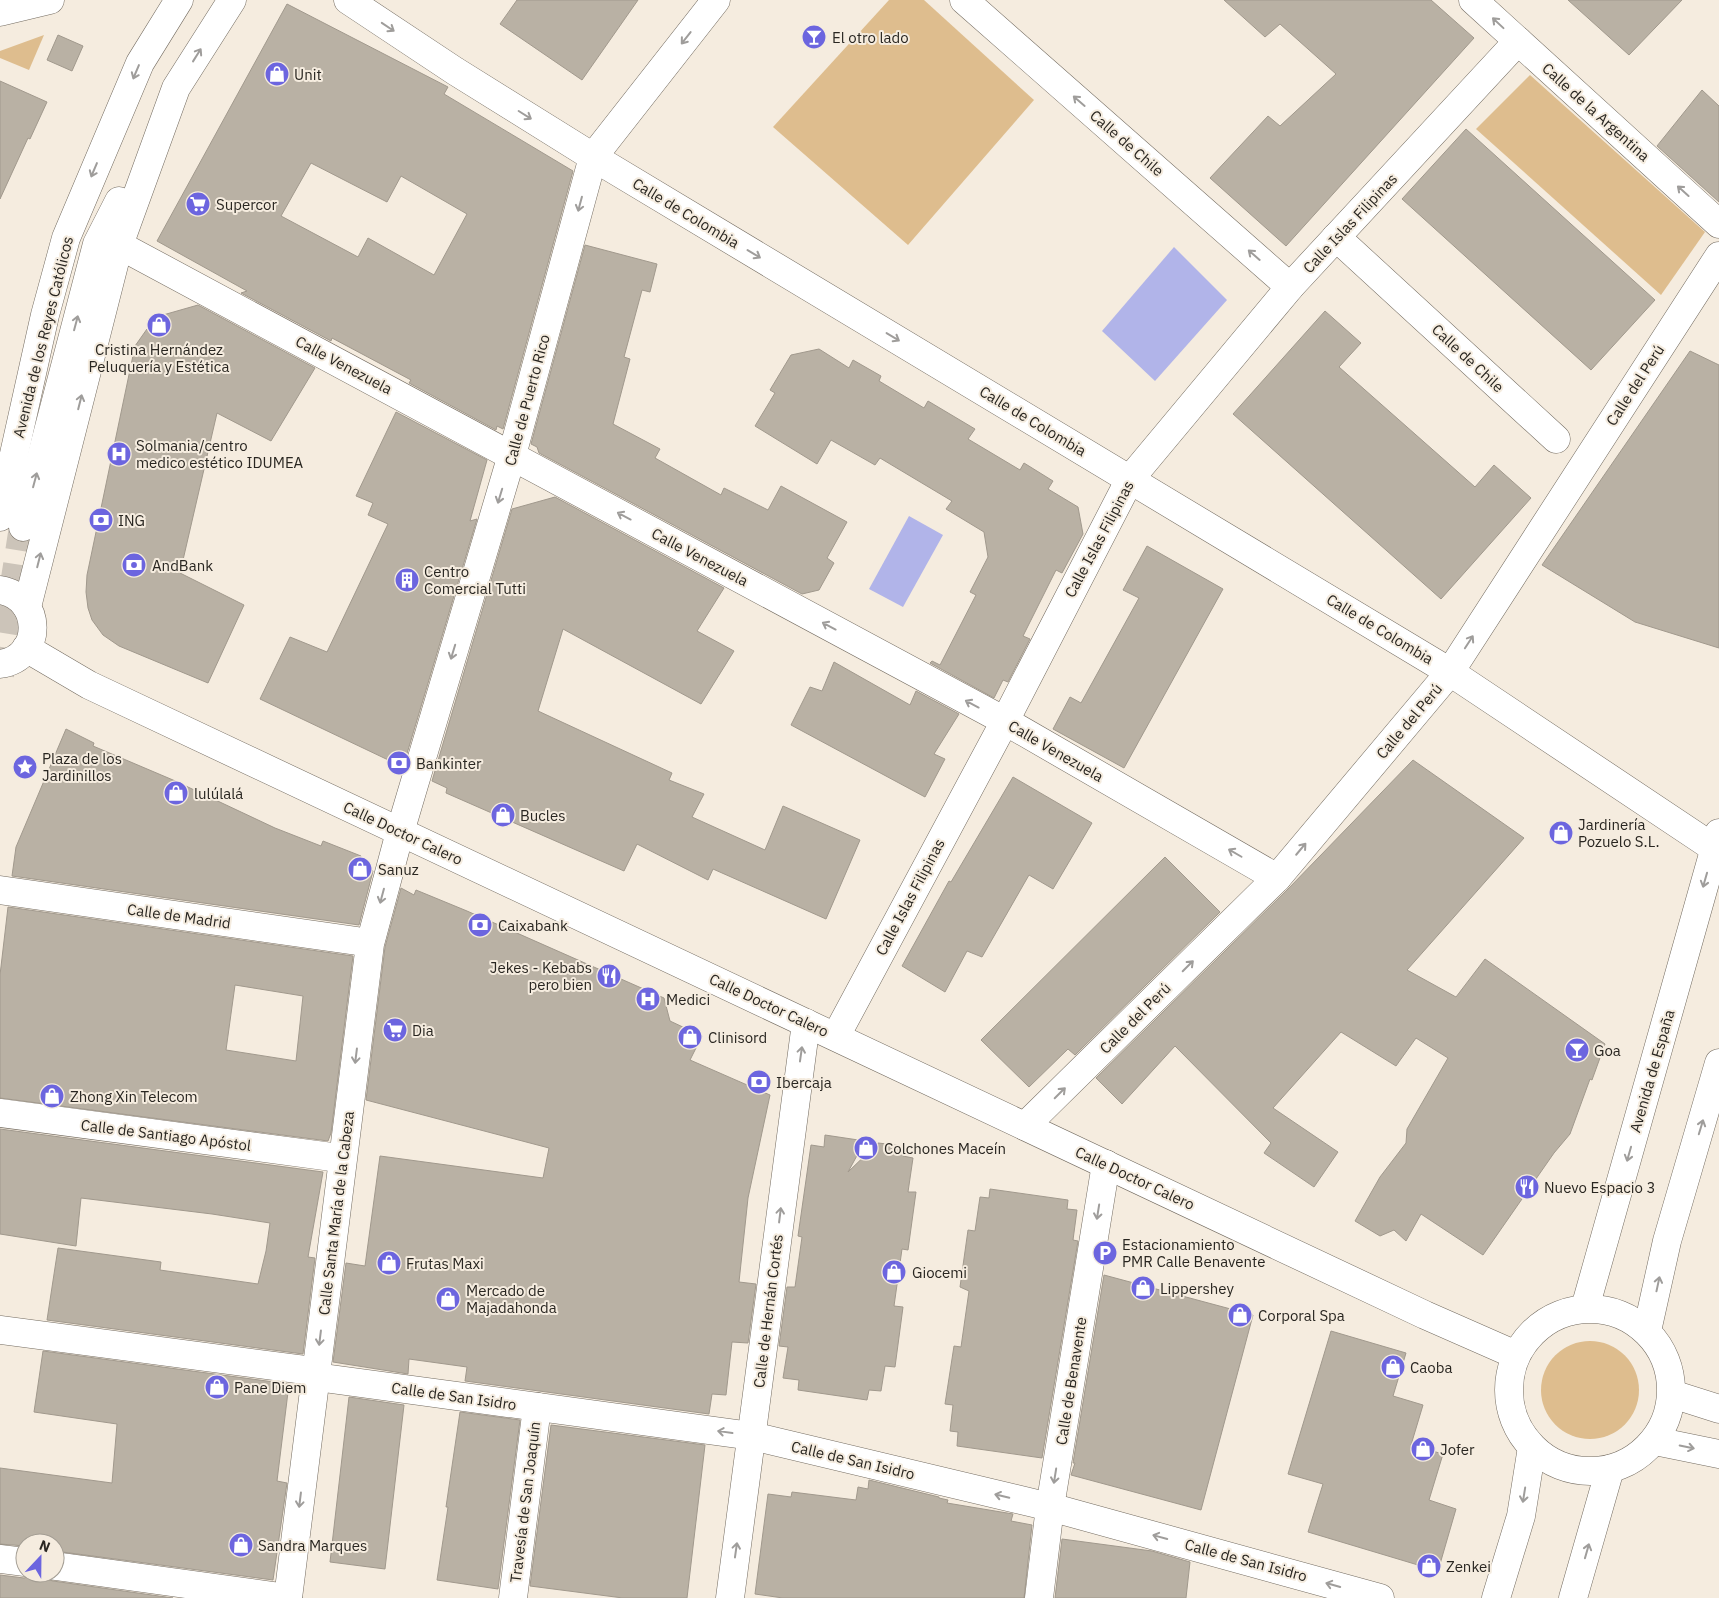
<svg xmlns="http://www.w3.org/2000/svg" width="1719" height="1598" viewBox="0 0 1719 1598" font-family="'IBM Plex Sans',sans-serif">
  <rect width="100%" height="100%" fill="#f5ecdf"/>
  <g fill="#debd8e">
    <polygon points="889,0 924,0 1034,100 908,245 773,127"/>
    <polygon points="44,35 29,70 0,58 0,51"/>
    <polygon points="1530,75 1705,232 1661,295 1476,129"/>
    <circle cx="1590" cy="1390" r="49"/>
  </g>
  <g fill="#b1b4e9">
    <polygon points="1174,247 1227,300 1155,381 1102,331"/>
    <polygon points="909,516 943,535 903,607 869,589"/>
  </g>
  <g fill="#b9b1a4" stroke="#a1998d" fill-rule="evenodd">
    <polygon points="517,0 638,0 582,80 500,24"/>
    <polygon points="1224,0 1431,0 1474,38 1286,246 1210,178 1268,116 1280,126 1336,74 1280,24 1265,37"/>
    <polygon points="1568,0 1682,0 1629,55"/>
    <path d="M287 4 448 87 444 94 573 171 503 429 497 426 496 430 409 383 411 380 332 338 331 341 241 293 247 291 157 241ZM311 163 387 202 401 176 467 214 434 275 368 238 358 257 281 216Z"/>
    <polygon points="58,35 83,46 72,71 47,60"/>
    <polygon points="0,81 47,102 30,139 28,138 0,199"/>
    <polygon points="1702,90 1719,106 1719,202 1657,146"/>
    <polygon points="1466,129 1655,300 1591,370 1402,199"/>
    <polygon points="585,245 657,264 650,292 642,290 624,357 630,359 613,424 660,449 655,458 721,495 724,488 768,510 781,486 847,522 827,558 834,563 819,590 802,594 539,453 537,447 531,444"/>
    <polygon points="198,305 315,368 271,441 217,413 180,573 244,605 208,683 119,646 103,635 92,620 88,608 86,592 87,575 135,346 147,329 163,315"/>
    <polygon points="1325,311 1361,343 1339,367 1475,487 1494,465 1531,498 1441,599 1233,414"/>
    <polygon points="819,349 849,368 853,360 881,376 879,381 924,408 928,401 975,429 968,439 1020,470 1024,463 1053,481 1048,489 1078,507 1083,534 1062,573 1056,570 1023,636 1030,639 1008,682 1003,680 994,698 930,663 932,661 940,665 976,595 970,592 988,557 984,532 946,509 952,501 880,458 875,465 831,440 817,464 755,426 775,393 770,390 791,355"/>
    <polygon points="1690,351 1719,365 1719,648 1635,622 1542,565"/>
    <polygon points="396,412 487,460 470,521 477,519 403,767 260,699 290,637 327,652 388,524 368,515 373,503 356,496"/>
    <polygon points="555,497 724,588 697,631 734,651 701,704 563,629 538,711 672,773 669,780 704,794 692,817 765,850 783,806 860,840 826,919 713,869 708,880 637,844 624,871 446,793 447,788 432,781 512,509"/>
    <polygon points="1147,546 1223,589 1124,768 1053,729 1070,697 1081,703 1139,598 1123,590"/>
    <polygon points="834,662 910,705 916,691 959,714 934,754 945,759 925,797 791,725 810,687 822,691"/>
    <polygon points="66,729 94,743 93,746 173,780 275,828 321,846 323,841 361,856 359,863 373,871 359,925 12,876 16,847"/>
    <polygon points="1413,760 1524,838 1407,970 1456,997 1485,959 1605,1044 1592,1080 1590,1079 1570,1134 1554,1153 1483,1255 1421,1214 1406,1241 1394,1230 1380,1236 1355,1221 1380,1177 1406,1143 1407,1129 1448,1058 1416,1038 1396,1066 1341,1032 1273,1108 1338,1152 1314,1187 1264,1153 1271,1143 1175,1046 1122,1104 1096,1078 1288,889"/>
    <polygon points="1013,777 1092,823 1053,889 1029,875 982,957 967,951 945,992 902,966 949,881 951,882"/>
    <polygon points="1165,857 1220,912 1075,1055 1068,1049 1029,1087 981,1040"/>
    <polygon points="401,888 414,895 416,890 467,911 664,998 670,1021 702,1036 690,1060 770,1095 748,1198 739,1282 756,1284 748,1343 732,1342 726,1395 712,1394 709,1414 465,1381 467,1367 409,1359 408,1374 333,1362 346,1263 365,1266 380,1156 543,1178 549,1148 366,1100 385,947"/>
    <path d="M8 907 353 956 331 1133 328 1141 0 1098V975ZM235 985 303 996 296 1061 226 1050Z"/>
    <polygon points="0,1129 323,1172 308,1257 315,1258 303,1354 47,1320 58,1248 161,1262 160,1270 258,1284 266,1251 270,1223 212,1214 81,1198 76,1246 0,1234"/>
    <polygon points="825,1135 865,1141 848,1172 878,1143 904,1146 903,1156 913,1158 908,1192 916,1192 908,1250 902,1249 894,1306 903,1307 895,1367 885,1366 881,1391 869,1390 867,1400 798,1390 799,1380 783,1378 788,1347 779,1346 787,1287 795,1287 802,1237 798,1236 811,1145 824,1147"/>
    <polygon points="990,1189 1068,1200 1067,1209 1077,1210 1073,1240 1078,1241 1042,1458 957,1446 958,1432 950,1431 953,1405 945,1404 954,1346 961,1347 969,1291 960,1287 968,1230 975,1231 980,1197 989,1198"/>
    <polygon points="1104,1275 1253,1315 1201,1510 1071,1475 1075,1463 1073,1463"/>
    <polygon points="1331,1331 1406,1353 1393,1396 1423,1405 1411,1445 1443,1454 1429,1500 1456,1509 1438,1571 1308,1532 1323,1484 1288,1474"/>
    <polygon points="43,1351 289,1384 277,1481 287,1483 273,1580 55,1551 55,1543 25,1543 25,1546 0,1544 0,1468 112,1483 117,1424 34,1412"/>
    <polygon points="349,1397 404,1405 385,1569 330,1562"/>
    <polygon points="460,1412 520,1420 498,1589 437,1580 448,1507 446,1507"/>
    <polygon points="551,1425 705,1445 687,1598 623,1598 530,1586"/>
    <polygon points="869,1480 939,1497 939,1498 948,1500 947,1503 1013,1514 1011,1521 1032,1525 1024,1598 783,1598 755,1594 768,1494 791,1497 792,1492 856,1500 858,1487 868,1489"/>
    <polygon points="1062,1539 1152,1551 1190,1562 1186,1598 1055,1598"/>
    <polygon points="36,1573 41,1573 46,1579 53,1581 173,1598 0,1598 0,1575 24,1578 31,1576"/>
  </g>
  <g fill="none" stroke-linecap="round" stroke-linejoin="round">
    <polyline stroke="#ccc4b9" stroke-width="28" stroke-dasharray="28 14" stroke-linecap="butt" points="0,675 23,527"/>
    <defs>
      <g id="pedestrian">
        <polyline points="0,890 357,941"/>
        <polyline points="0,1113 332,1157"/>
        <polyline points="0,1330 305,1370"/>
        <polyline points="0,1559 25,1562"/>
        <polyline points="55,1566 288,1598"/>
      </g>
      <g id="minor">
        <polyline points="348,0 455,71 593,157 1450,672 1714,848"/>
        <polyline points="964,0 1290,287"/>
        <polyline points="1473,0 1719,224"/>
        <polyline points="0,12 50,0"/>
        <polyline points="1336,237 1556,439"/>
        <polyline points="119,245 1005,721 1277,878"/>
        <polyline points="0,517 45,315 66,238 140,63 179,0"/>
        <polyline points="23,527 97,244 119,201"/>
        <path d="M0 590C43 597 44 658 0 664"/>
        <polyline points="27,607 119,245 176,88 232,0"/>
        <polyline points="26,648 89,685 1425,1315 1516,1355"/>
        <polyline points="836,1036 1005,721 1130,479 1290,287 1518,41"/>
        <polyline points="1025,1126 1277,878 1450,672 1719,256"/>
        <polyline points="316,1377 752,1436 1050,1507 1380,1598"/>
        <polyline points="288,1598 370,944 400,832 512,455 593,157 716,0"/>
        <polyline points="513,1598 537,1407"/>
        <polyline points="730,1598 806,1023"/>
        <polyline points="1039,1598 1050,1507 1106,1164"/>
      </g>
      <g id="tertiary">
        <polyline points="1585,1308 1719,833"/>
        <circle cx="1590" cy="1390" r="81"/>
        <polyline points="1647,1331 1667,1241 1719,1063"/>
        <polyline points="1672,1394 1719,1409"/>
        <polyline points="1655,1441 1719,1454"/>
        <polyline points="1496,1598 1521,1516 1532,1447"/>
        <polyline points="1573,1598 1610,1469"/>
      </g>
    </defs>
    <use href="#pedestrian" stroke="#736b60" stroke-width="29"/>
    <use href="#minor" stroke="#736b60" stroke-width="29"/>
    <use href="#tertiary" stroke="#736b60" stroke-width="29"/>
    <use href="#pedestrian" stroke="#fff" stroke-width="28"/>
    <use href="#minor" stroke="#fff" stroke-width="28"/>
    <use href="#tertiary" stroke="#fff" stroke-width="28"/>
  </g>
  <defs><path id="oneway-shaft" d="M-6 0H5M1.5-3L5.5 0L1.5 3" fill="none" stroke-width="1.6" stroke-linecap="round" stroke-linejoin="round" transform="scale(1.25)"/></defs>
  <g stroke="#9f9d9b">
    <use href="#oneway-shaft" transform="translate(1498 23) rotate(-137)"/>
    <use href="#oneway-shaft" transform="translate(388 27) rotate(34)"/>
    <use href="#oneway-shaft" transform="translate(686 38) rotate(128)"/>
    <use href="#oneway-shaft" transform="translate(197 55) rotate(-58)"/>
    <use href="#oneway-shaft" transform="translate(136 72) rotate(113)"/>
    <use href="#oneway-shaft" transform="translate(1079 101) rotate(-139)"/>
    <use href="#oneway-shaft" transform="translate(525 115) rotate(32)"/>
    <use href="#oneway-shaft" transform="translate(94 170) rotate(113)"/>
    <use href="#oneway-shaft" transform="translate(1683 191) rotate(-138)"/>
    <use href="#oneway-shaft" transform="translate(580 204) rotate(105)"/>
    <use href="#oneway-shaft" transform="translate(754 254) rotate(31)"/>
    <use href="#oneway-shaft" transform="translate(1254 255) rotate(-139)"/>
    <use href="#oneway-shaft" transform="translate(76 323) rotate(-75)"/>
    <use href="#oneway-shaft" transform="translate(893 337) rotate(31)"/>
    <use href="#oneway-shaft" transform="translate(80 402) rotate(-76)"/>
    <use href="#oneway-shaft" transform="translate(35 480) rotate(-75)"/>
    <use href="#oneway-shaft" transform="translate(500 496) rotate(107)"/>
    <use href="#oneway-shaft" transform="translate(624 516) rotate(-152)"/>
    <use href="#oneway-shaft" transform="translate(39 560) rotate(-76)"/>
    <use href="#oneway-shaft" transform="translate(829 626) rotate(-152)"/>
    <use href="#oneway-shaft" transform="translate(1469 642) rotate(-57)"/>
    <use href="#oneway-shaft" transform="translate(453 652) rotate(107)"/>
    <use href="#oneway-shaft" transform="translate(972 704) rotate(-152)"/>
    <use href="#oneway-shaft" transform="translate(1301 849) rotate(-50)"/>
    <use href="#oneway-shaft" transform="translate(1235 853) rotate(-150)"/>
    <use href="#oneway-shaft" transform="translate(1705 880) rotate(106)"/>
    <use href="#oneway-shaft" transform="translate(382 896) rotate(105)"/>
    <use href="#oneway-shaft" transform="translate(1188 966) rotate(-45)"/>
    <use href="#oneway-shaft" transform="translate(801 1054) rotate(-82)"/>
    <use href="#oneway-shaft" transform="translate(356 1056) rotate(97)"/>
    <use href="#oneway-shaft" transform="translate(1060 1093) rotate(-45)"/>
    <use href="#oneway-shaft" transform="translate(1701 1127) rotate(-73)"/>
    <use href="#oneway-shaft" transform="translate(1629 1154) rotate(106)"/>
    <use href="#oneway-shaft" transform="translate(1098 1212) rotate(99)"/>
    <use href="#oneway-shaft" transform="translate(780 1215) rotate(-83)"/>
    <use href="#oneway-shaft" transform="translate(1658 1284) rotate(-78)"/>
    <use href="#oneway-shaft" transform="translate(320 1338) rotate(97)"/>
    <use href="#oneway-shaft" transform="translate(725 1432) rotate(-172)"/>
    <use href="#oneway-shaft" transform="translate(1687 1447) rotate(12)"/>
    <use href="#oneway-shaft" transform="translate(1055 1476) rotate(99)"/>
    <use href="#oneway-shaft" transform="translate(1524 1495) rotate(99)"/>
    <use href="#oneway-shaft" transform="translate(1002 1496) rotate(-167)"/>
    <use href="#oneway-shaft" transform="translate(300 1500) rotate(97)"/>
    <use href="#oneway-shaft" transform="translate(1160 1537) rotate(-165)"/>
    <use href="#oneway-shaft" transform="translate(736 1550) rotate(-82)"/>
    <use href="#oneway-shaft" transform="translate(1587 1551) rotate(-74)"/>
    <use href="#oneway-shaft" transform="translate(1333 1585) rotate(-164)"/>
  </g>
  <defs>
    <symbol id="bar-disc" viewBox="-11 -11 22 22"><circle r="9.5" fill="#6c65df" stroke="#f5ecdf"/><path d="M-6-5H6L.8 .8V4.5H3.5V6h-7V4.5H-.8V.8Z" fill="#fff"/></symbol>
    <symbol id="shop-disc" viewBox="-11 -11 22 22"><circle r="9.5" fill="#6c65df" stroke="#f5ecdf"/><path d="M-5-2.5h2.3a2.7 3.5 0 0 1 5.4 0H5L5.5 6h-11ZM-1.5-2.5h3a1.5 2.3 0 0 0-3 0Z" fill="#fff"/></symbol>
    <symbol id="supermarket-disc" viewBox="-11 -11 22 22"><circle r="9.5" fill="#6c65df" stroke="#f5ecdf"/><path d="M-6-5.5h2.5l.6 2H6L4.5 2H-2.5L-4.4-4H-6ZM-1.5 3.2a1.3 1.3 0 1 0 .1 0ZM3 3.2a1.3 1.3 0 1 0 .1 0Z" fill="#fff"/></symbol>
    <symbol id="hospital-disc" viewBox="-11 -11 22 22"><circle r="9.5" fill="#6c65df" stroke="#f5ecdf"/><path d="M-5-5h3v3.5h4V-5h3V5h-3V1.5h-4V5h-3Z" fill="#fff"/></symbol>
    <symbol id="bank-disc" viewBox="-11 -11 22 22"><circle r="9.5" fill="#6c65df" stroke="#f5ecdf"/><path d="M-6-4H6V4H-6ZM0-2.3a2.3 2.3 0 1 0 0 4.6a2.3 2.3 0 1 0 0-4.6Z" fill="#fff"/></symbol>
    <symbol id="building-disc" viewBox="-11 -11 22 22"><circle r="9.5" fill="#6c65df" stroke="#f5ecdf"/><path d="M-4-6H4V6H1V3H-1V6H-4ZM-2.5-4.3h1.7v1.8h-1.7ZM.8-4.3h1.7v1.8H.8ZM-2.5-1h1.7V.8h-1.7ZM.8-1h1.7V.8H.8Z" fill="#fff"/></symbol>
    <symbol id="sight-disc" viewBox="-11 -11 22 22"><circle r="9.5" fill="#6c65df" stroke="#f5ecdf"/><path d="M0-6L1.8-2.2L6-1.7L2.9 1.2L3.7 5.4L0 3.3L-3.7 5.4L-2.9 1.2L-6-1.7L-1.8-2.2Z" fill="#fff"/></symbol>
    <symbol id="restaurant-disc" viewBox="-11 -11 22 22"><circle r="9.5" fill="#6c65df" stroke="#f5ecdf"/><path d="M-5-6h1v4h1v-4h1v4h1v-4h1v5L-1.5 .5V6h-2V.5L-5-1ZM5-6V6H3V1.5H1.5Q1.5-4 5-6Z" fill="#fff"/></symbol>
    <symbol id="parking-disc" viewBox="-11 -11 22 22"><circle r="9.5" fill="#6c65df" stroke="#f5ecdf"/><path d="M-3.5-5.5H1a3.5 3.5 0 0 1 0 7H-1V5.5H-3.5ZM-1-3.4V-.6H.8a1.4 1.4 0 0 0 0-2.8Z" fill="#fff"/></symbol>
  </defs>
  <g fill-rule="evenodd">
    <use href="#bar-disc" x="800" y="23" width="28" height="28"/>
    <use href="#shop-disc" x="263" y="60" width="28" height="28"/>
    <use href="#supermarket-disc" x="184" y="190" width="28" height="28"/>
    <use href="#shop-disc" x="145" y="311" width="28" height="28"/>
    <use href="#hospital-disc" x="105" y="440" width="28" height="28"/>
    <use href="#bank-disc" x="87" y="506" width="28" height="28"/>
    <use href="#bank-disc" x="120" y="551" width="28" height="28"/>
    <use href="#building-disc" x="393" y="566" width="28" height="28"/>
    <use href="#bank-disc" x="385" y="749" width="28" height="28"/>
    <use href="#sight-disc" x="11" y="753" width="28" height="28"/>
    <use href="#shop-disc" x="162" y="779" width="28" height="28"/>
    <use href="#shop-disc" x="489" y="801" width="28" height="28"/>
    <use href="#shop-disc" x="1547" y="819" width="28" height="28"/>
    <use href="#shop-disc" x="346" y="855" width="28" height="28"/>
    <use href="#bank-disc" x="466" y="911" width="28" height="28"/>
    <use href="#restaurant-disc" x="595" y="962" width="28" height="28"/>
    <use href="#hospital-disc" x="634" y="985" width="28" height="28"/>
    <use href="#supermarket-disc" x="381" y="1016" width="28" height="28"/>
    <use href="#shop-disc" x="676" y="1023" width="28" height="28"/>
    <use href="#bar-disc" x="1563" y="1036" width="28" height="28"/>
    <use href="#bank-disc" x="745" y="1068" width="28" height="28"/>
    <use href="#shop-disc" x="38" y="1082" width="28" height="28"/>
    <use href="#shop-disc" x="852" y="1134" width="28" height="28"/>
    <use href="#restaurant-disc" x="1513" y="1173" width="28" height="28"/>
    <use href="#parking-disc" x="1091" y="1239" width="28" height="28"/>
    <use href="#shop-disc" x="375" y="1249" width="28" height="28"/>
    <use href="#shop-disc" x="880" y="1258" width="28" height="28"/>
    <use href="#shop-disc" x="1129" y="1274" width="28" height="28"/>
    <use href="#shop-disc" x="434" y="1285" width="28" height="28"/>
    <use href="#shop-disc" x="1226" y="1301" width="28" height="28"/>
    <use href="#shop-disc" x="1379" y="1353" width="28" height="28"/>
    <use href="#shop-disc" x="203" y="1373" width="28" height="28"/>
    <use href="#shop-disc" x="1409" y="1435" width="28" height="28"/>
    <use href="#shop-disc" x="227" y="1531" width="28" height="28"/>
    <use href="#shop-disc" x="1415" y="1552" width="28" height="28"/>
  </g>
  <g text-anchor="middle" dominant-baseline="central" stroke-width="4" stroke-linejoin="round" paint-order="stroke">
    <g font-size="15" fill="#292621" stroke="#f5ecdf" text-anchor="start">
      <text x="832" y="37">El otro lado</text>
      <text x="294" y="74">Unit</text>
      <text x="216" y="204">Supercor</text>
      <text x="159" y="349" text-anchor="middle">Cristina Hernández<tspan x="159" dy="17">Peluquería y Estética</tspan></text>
      <text x="136" y="445">Solmania/centro<tspan x="136" dy="17">medico estético IDUMEA</tspan></text>
      <text x="118" y="520">ING</text>
      <text x="152" y="565">AndBank</text>
      <text x="424" y="571">Centro<tspan x="424" dy="17">Comercial Tutti</tspan></text>
      <text x="42" y="758">Plaza de los<tspan x="42" dy="17">Jardinillos</tspan></text>
      <text x="416" y="763">Bankinter</text>
      <text x="194" y="793">lulúlalá</text>
      <text x="520" y="815">Bucles</text>
      <text x="1578" y="824">Jardinería<tspan x="1578" dy="17">Pozuelo S.L.</tspan></text>
      <text x="378" y="869">Sanuz</text>
      <text x="498" y="925">Caixabank</text>
      <text x="592" y="967" text-anchor="end">Jekes - Kebabs<tspan x="592" dy="17">pero bien</tspan></text>
      <text x="666" y="999">Medici</text>
      <text x="412" y="1030">Dia</text>
      <text x="708" y="1037">Clinisord</text>
      <text x="1594" y="1050">Goa</text>
      <text x="776" y="1082">Ibercaja</text>
      <text x="70" y="1096">Zhong Xin Telecom</text>
      <text x="884" y="1148">Colchones Maceín</text>
      <text x="1544" y="1187">Nuevo Espacio 3</text>
      <text x="1122" y="1244">Estacionamiento<tspan x="1122" dy="17">PMR Calle Benavente</tspan></text>
      <text x="406" y="1263">Frutas Maxi</text>
      <text x="912" y="1272">Giocemi</text>
      <text x="1160" y="1288">Lippershey</text>
      <text x="466" y="1290">Mercado de<tspan x="466" dy="17">Majadahonda</tspan></text>
      <text x="1258" y="1315">Corporal Spa</text>
      <text x="1410" y="1367">Caoba</text>
      <text x="234" y="1387">Pane Diem</text>
      <text x="1440" y="1449">Jofer</text>
      <text x="258" y="1545">Sandra Marques</text>
      <text x="1446" y="1566">Zenkei</text>
    </g>
    <g font-size="15" fill="#292621" stroke="#f5ecdf">
      <text transform="translate(1596 112) rotate(42)">Calle de la Argentina</text>
      <text transform="translate(1127 143) rotate(41)">Calle de Chile</text>
      <text transform="translate(686 213) rotate(31)">Calle de Colombia</text>
      <text transform="translate(1350 223) rotate(-47)">Calle Islas Filipinas</text>
      <text transform="translate(43 337) rotate(-76)">Avenida de los Reyes Católicos</text>
      <text transform="translate(1468 358) rotate(43)">Calle de Chile</text>
      <text transform="translate(344 365) rotate(28)">Calle Venezuela</text>
      <text transform="translate(1635 385) rotate(-57)">Calle del Perú</text>
      <text transform="translate(527 400) rotate(-75)">Calle de Puerto Rico</text>
      <text transform="translate(1033 421) rotate(31)">Calle de Colombia</text>
      <text transform="translate(1099 539) rotate(-62)">Calle Islas Filipinas</text>
      <text transform="translate(700 557) rotate(28)">Calle Venezuela</text>
      <text transform="translate(1380 629) rotate(31)">Calle de Colombia</text>
      <text transform="translate(1409 721) rotate(-50)">Calle del Perú</text>
      <text transform="translate(1056 751) rotate(30)">Calle Venezuela</text>
      <text transform="translate(403 833) rotate(25)">Calle Doctor Calero</text>
      <text transform="translate(910 897) rotate(-62)">Calle Islas Filipinas</text>
      <text transform="translate(179 916) rotate(8)">Calle de Madrid</text>
      <text transform="translate(769 1005) rotate(25)">Calle Doctor Calero</text>
      <text transform="translate(1135 1018) rotate(-45)">Calle del Perú</text>
      <text transform="translate(1652 1071) rotate(-74)">Avenida de España</text>
      <text transform="translate(166 1135) rotate(7)">Calle de Santiago Apóstol</text>
      <text transform="translate(1135 1178) rotate(25)">Calle Doctor Calero</text>
      <text transform="translate(336 1213) rotate(-83)">Calle Santa María de la Cabeza</text>
      <text transform="translate(768 1311) rotate(-83)">Calle de Hernán Cortés</text>
      <text transform="translate(1071 1381) rotate(-81)">Calle de Benavente</text>
      <text transform="translate(454 1396) rotate(8)">Calle de San Isidro</text>
      <text transform="translate(853 1460) rotate(13)">Calle de San Isidro</text>
      <text transform="translate(525 1502) rotate(-83)">Travesía de San Joaquín</text>
      <text transform="translate(1246 1560) rotate(15)">Calle de San Isidro</text>
    </g>
  </g>
  <g transform="translate(40 1558) rotate(22)"><circle r="24" fill="#f5ecdf" stroke="#a39d93"/>
  <path d="M0-4L9 19L0 12L-9 19Z" fill="#6c65df"/>
  <text y="-8" font-size="14" font-weight="bold" text-anchor="middle" fill="#292621">N</text>
  </g>
</svg>
